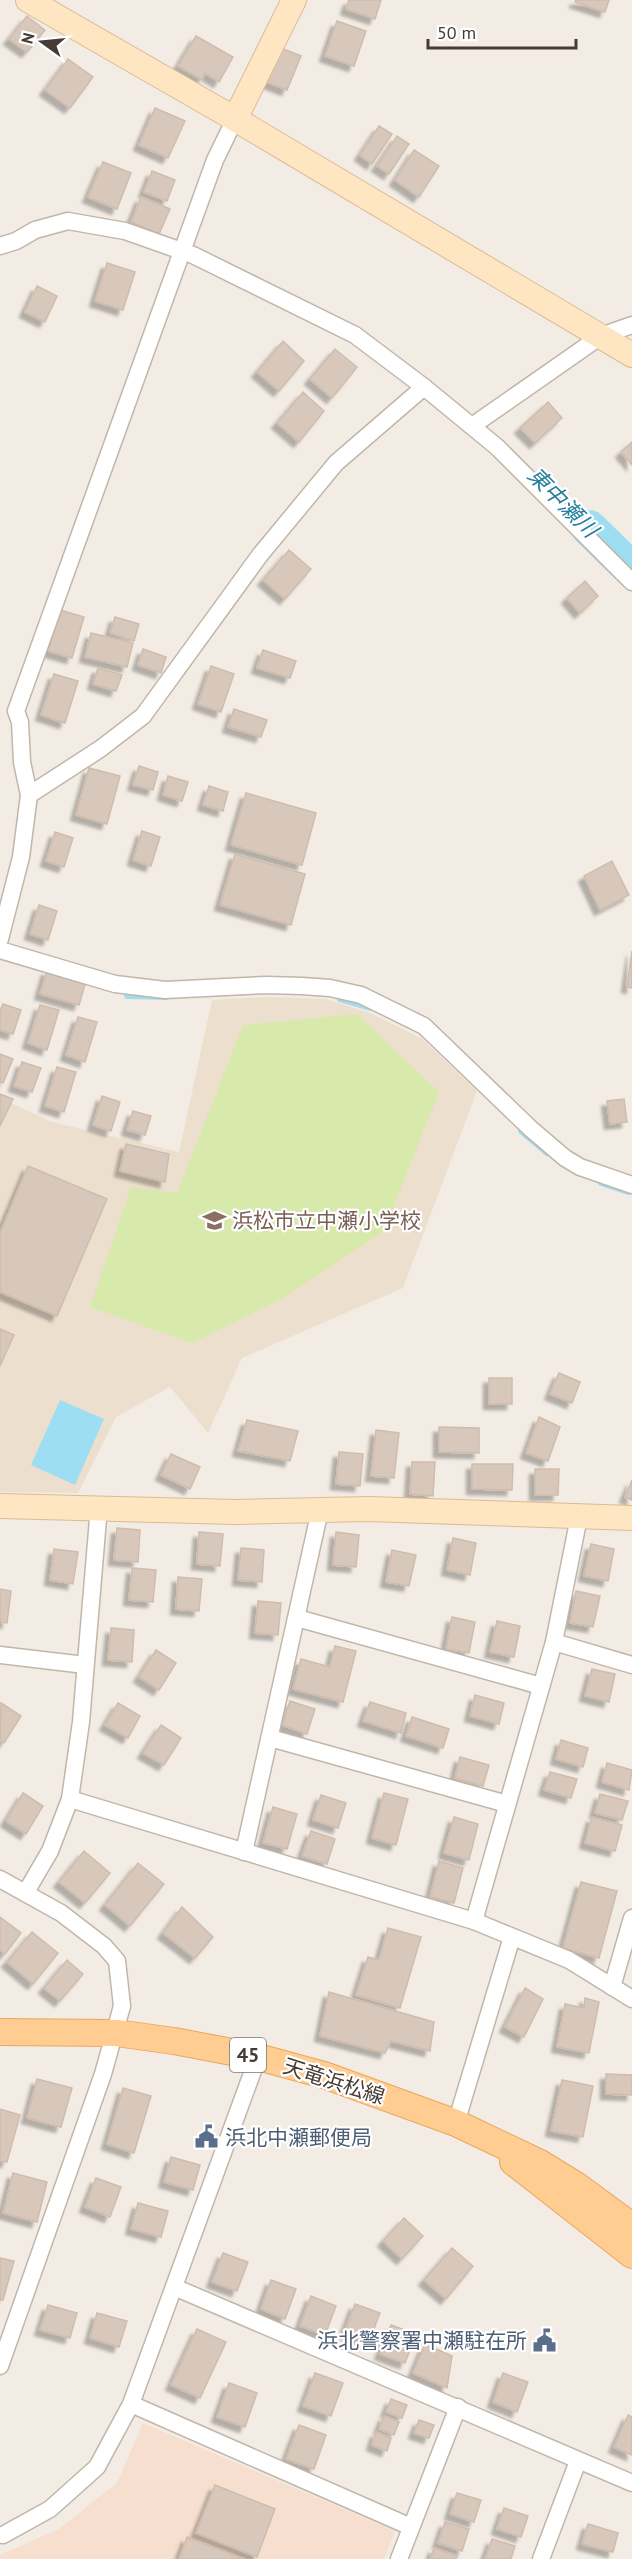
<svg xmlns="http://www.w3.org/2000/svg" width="632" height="2559" viewBox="0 0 632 2559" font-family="'PT Sans','Noto Sans JP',sans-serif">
  <defs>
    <filter id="shadow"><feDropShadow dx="-5.5" dy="5.5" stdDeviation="1.5" flood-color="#0004"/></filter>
  </defs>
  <rect width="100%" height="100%" fill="#f3ece4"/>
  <polygon fill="#f6dfce" points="143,2423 395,2531 384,2559 0,2559 0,2555 59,2529 117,2483"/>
  <polygon fill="#eddfcd" points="267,997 325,999 368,1012 421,1038 477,1091 403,1288 242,1358 208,1433 170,1387 116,1417 78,1493 0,1492 0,1098 52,1122 179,1152 212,1000"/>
  <polygon fill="#d8eaab" points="357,1014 439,1092 384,1231 283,1298 192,1343 90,1307 131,1187 177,1193 243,1025"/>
  <polygon fill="#9ddef3" points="60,1400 104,1419 75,1485 31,1465"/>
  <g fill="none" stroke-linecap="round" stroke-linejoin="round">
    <g stroke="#9ddef3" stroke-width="6">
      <polyline points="127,996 166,997"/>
      <polyline points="340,999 371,1008"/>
      <polyline points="521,1131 547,1153"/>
      <polyline points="601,1183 628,1192"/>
    </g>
    <polyline stroke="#9ddef3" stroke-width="36" points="589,528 632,570"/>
  </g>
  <g fill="#d8c8bc" stroke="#d0bcac" stroke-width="1.5" filter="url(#shadow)">
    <polygon points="349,0 381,0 375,19 346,9"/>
    <polygon points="576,0 609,0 605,12 575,2"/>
    <polygon points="27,16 45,30 27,52 9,39"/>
    <polygon points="337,21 366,31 354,66 325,56"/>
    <polygon points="196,36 233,57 219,82 205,73 202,80 178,66"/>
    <polygon points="281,48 301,56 287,90 267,82"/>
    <polygon points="68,59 93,77 70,108 45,90"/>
    <polygon points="155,108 185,121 168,158 139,145"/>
    <polygon points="379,126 392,134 372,164 360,155"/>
    <polygon points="397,136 409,144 389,174 377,166"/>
    <polygon points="414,150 439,166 419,197 395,180"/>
    <polygon points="103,162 131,173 117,209 88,197"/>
    <polygon points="152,171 175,180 167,201 144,192"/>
    <polygon points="141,197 170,209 159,234 131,222"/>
    <polygon points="107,263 135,272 123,310 95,301"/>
    <polygon points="37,286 57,296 45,322 25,312"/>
    <polygon points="283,341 304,361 279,391 257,372"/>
    <polygon points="335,349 357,367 332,398 310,379"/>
    <polygon points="303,392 324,411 299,442 277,423"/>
    <polygon points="548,402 562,418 535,443 520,428"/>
    <polygon points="632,442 632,465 621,452"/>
    <polygon points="289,550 311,569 285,599 263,580"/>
    <polygon points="585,581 598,596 580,613 567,598"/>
    <polygon points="60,610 84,617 72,658 48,651"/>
    <polygon points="115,617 139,624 134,641 110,633"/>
    <polygon points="91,633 133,643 127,667 85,657"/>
    <polygon points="143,649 166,657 161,673 138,665"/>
    <polygon points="263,650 296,661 290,678 257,668"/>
    <polygon points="211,666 234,674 221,712 198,704"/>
    <polygon points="98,668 122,675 116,691 93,684"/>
    <polygon points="54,674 78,681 65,723 41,715"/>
    <polygon points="234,709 267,720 261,737 228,727"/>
    <polygon points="139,766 158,772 153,790 133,785"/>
    <polygon points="89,768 120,776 107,824 76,815"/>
    <polygon points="168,776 188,782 182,801 163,795"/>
    <polygon points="209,786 228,792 223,811 203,805"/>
    <polygon points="246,793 316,813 302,865 231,845"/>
    <polygon points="142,831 160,837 151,866 133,860"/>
    <polygon points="55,832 73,838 64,867 46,861"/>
    <polygon points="235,854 305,874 291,925 220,905"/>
    <polygon points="612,861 629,895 600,910 584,876"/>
    <polygon points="39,905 57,911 48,940 30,934"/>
    <polygon points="632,951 632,988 627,987"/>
    <polygon points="47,970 86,981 79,1005 40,994"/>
    <polygon points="3,1004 21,1010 13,1034 0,1030 0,1011"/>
    <polygon points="40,1005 59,1010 47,1050 28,1043"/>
    <polygon points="78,1017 97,1022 85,1062 66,1055"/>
    <polygon points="0,1054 13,1059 3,1083 0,1082"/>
    <polygon points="22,1062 41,1068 32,1092 14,1086"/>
    <polygon points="57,1067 76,1072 64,1112 45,1106"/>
    <polygon points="0,1094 13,1099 0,1126"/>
    <polygon points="102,1096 120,1102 111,1131 93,1125"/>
    <polygon points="624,1099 627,1122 610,1124 607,1101"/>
    <polygon points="133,1111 151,1116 145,1135 127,1130"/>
    <polygon points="126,1144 169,1154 165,1182 120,1171"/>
    <polygon points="28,1166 107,1199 57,1316 0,1292 0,1233"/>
    <polygon points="0,1329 14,1335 0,1366"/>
    <polygon points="559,1373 580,1382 572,1403 550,1394"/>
    <rect x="489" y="1378" width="23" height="26"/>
    <polygon points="539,1417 560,1427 548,1461 526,1453"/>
    <polygon points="247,1420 298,1431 290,1461 238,1451"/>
    <polygon points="439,1427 479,1428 479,1453 439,1452"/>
    <polygon points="376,1430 399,1433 394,1478 371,1476"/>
    <polygon points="339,1452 363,1454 360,1486 336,1484"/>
    <polygon points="171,1454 200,1467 190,1489 161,1475"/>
    <polygon points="412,1462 435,1462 433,1496 410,1494"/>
    <polygon points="472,1464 513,1464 512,1490 472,1489"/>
    <polygon points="535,1469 559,1469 558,1495 535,1495"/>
    <polygon points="632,1480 632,1500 625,1497"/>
    <polygon points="117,1528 140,1530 138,1562 114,1560"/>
    <polygon points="199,1532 223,1534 220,1566 197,1564"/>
    <polygon points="336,1532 359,1535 356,1567 333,1565"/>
    <polygon points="453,1538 476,1543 470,1575 447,1570"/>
    <polygon points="591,1544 614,1549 608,1581 584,1576"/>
    <polygon points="241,1548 264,1550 262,1582 238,1580"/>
    <polygon points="54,1549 78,1552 73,1584 50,1580"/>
    <polygon points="392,1550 416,1555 409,1586 386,1582"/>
    <polygon points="132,1568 156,1570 153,1602 129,1600"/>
    <polygon points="178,1577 202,1579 199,1611 176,1609"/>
    <polygon points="0,1589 11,1591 7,1623 0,1622"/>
    <polygon points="576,1591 600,1596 593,1627 570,1623"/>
    <polygon points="258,1601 281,1603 278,1635 255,1633"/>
    <polygon points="452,1617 475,1622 469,1653 446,1649"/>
    <polygon points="497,1621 520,1626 514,1657 490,1652"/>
    <polygon points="111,1628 134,1630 132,1662 108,1660"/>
    <polygon points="335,1646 356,1651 343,1702 293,1689 301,1659 330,1667"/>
    <polygon points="156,1650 176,1663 159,1690 139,1677"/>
    <polygon points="592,1669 615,1674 609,1702 585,1696"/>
    <polygon points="475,1695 504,1703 499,1724 470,1716"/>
    <polygon points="290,1701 315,1709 307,1734 282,1725"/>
    <polygon points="370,1702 406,1713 401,1733 363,1721"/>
    <polygon points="1,1703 21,1716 4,1743 0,1740"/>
    <polygon points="118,1703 140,1716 128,1738 105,1725"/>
    <polygon points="412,1717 449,1729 443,1748 406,1736"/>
    <polygon points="161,1725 181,1738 164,1765 143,1753"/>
    <polygon points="561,1740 588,1748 583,1767 556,1759"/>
    <polygon points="460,1757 489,1765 483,1786 455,1778"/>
    <polygon points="607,1763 632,1770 629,1790 602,1782"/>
    <polygon points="550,1772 577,1779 571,1798 544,1790"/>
    <polygon points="23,1793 43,1806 26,1834 6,1821"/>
    <polygon points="384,1793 408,1799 396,1845 372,1838"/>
    <polygon points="600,1794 628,1801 622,1820 595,1813"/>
    <polygon points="321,1795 346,1803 338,1828 313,1820"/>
    <polygon points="273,1807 297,1814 287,1849 263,1843"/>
    <polygon points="454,1817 478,1824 469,1860 444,1853"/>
    <polygon points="592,1817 622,1825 615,1851 585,1843"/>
    <polygon points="311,1831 335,1839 327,1864 302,1856"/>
    <polygon points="84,1851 110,1873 85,1903 59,1882"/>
    <polygon points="439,1861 463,1868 454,1903 430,1897"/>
    <polygon points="138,1863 164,1884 130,1926 105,1905"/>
    <polygon points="581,1882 617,1891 599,1958 563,1948"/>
    <polygon points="182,1907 213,1937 195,1958 163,1933"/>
    <polygon points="0,1917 21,1933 5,1954 0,1950"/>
    <polygon points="388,1928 421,1937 400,2008 356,1995 368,1957 379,1960"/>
    <polygon points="32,1932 58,1953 33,1984 7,1962"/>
    <polygon points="67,1960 83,1974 60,2001 44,1988"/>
    <polygon points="525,1988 543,1999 524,2037 505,2027"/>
    <polygon points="329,1992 434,2022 430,2051 391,2041 385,2053 320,2036"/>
    <polygon points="585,1998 599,2002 589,2053 557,2047 565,2004 584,2008"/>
    <polygon points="606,2074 632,2075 632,2095 606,2094"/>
    <polygon points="37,2079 72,2088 61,2127 27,2118"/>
    <polygon points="562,2080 593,2086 583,2137 551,2131"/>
    <polygon points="123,2088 151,2096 134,2153 107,2144"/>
    <polygon points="0,2109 20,2115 7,2162 0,2161"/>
    <polygon points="171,2157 200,2165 193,2190 164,2182"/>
    <polygon points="13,2173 47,2182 37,2222 3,2213"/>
    <polygon points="96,2178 121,2187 110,2217 85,2207"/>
    <polygon points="138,2203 168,2211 161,2237 131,2229"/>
    <polygon points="404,2218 423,2236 402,2259 383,2241"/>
    <polygon points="452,2248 473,2266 446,2299 424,2280"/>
    <polygon points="223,2253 248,2262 237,2291 212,2282"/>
    <polygon points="0,2258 14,2261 3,2300 0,2300"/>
    <polygon points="271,2280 296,2289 285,2319 261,2309"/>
    <polygon points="311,2296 336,2306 325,2335 300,2326"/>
    <polygon points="355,2304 380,2313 369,2342 344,2333"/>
    <polygon points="48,2305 77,2313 70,2338 40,2330"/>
    <polygon points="97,2313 127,2321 119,2347 90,2338"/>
    <polygon points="391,2325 416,2334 405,2363 380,2354"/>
    <polygon points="197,2329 226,2342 200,2398 171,2385"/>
    <polygon points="425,2344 452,2356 447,2388 413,2373"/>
    <polygon points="315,2373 343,2383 331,2416 303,2406"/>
    <polygon points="503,2373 528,2382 517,2412 493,2402"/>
    <polygon points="229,2383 257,2393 245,2427 217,2417"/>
    <polygon points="391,2399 407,2405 402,2418 386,2412"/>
    <polygon points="628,2415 632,2417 632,2455 614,2447"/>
    <polygon points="384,2416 399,2422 394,2435 379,2429"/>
    <polygon points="419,2420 434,2425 429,2438 414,2433"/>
    <polygon points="299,2425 326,2435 314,2469 286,2459"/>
    <polygon points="376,2432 391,2438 387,2451 372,2445"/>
    <polygon points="215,2485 275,2509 257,2557 196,2533"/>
    <polygon points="457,2493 481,2500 474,2522 450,2514"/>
    <polygon points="504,2508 528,2516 521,2537 497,2529"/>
    <polygon points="445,2522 469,2529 462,2551 438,2543"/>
    <polygon points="588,2524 618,2533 613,2552 582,2544"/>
    <polygon points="187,2537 244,2559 179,2559"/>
    <polygon points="492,2539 515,2546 511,2559 485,2559"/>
    <polygon points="434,2548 457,2556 456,2559 430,2559"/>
  </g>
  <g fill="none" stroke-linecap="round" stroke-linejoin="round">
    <defs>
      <g id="street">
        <polyline points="0,246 16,241 35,230 68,221 125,231 193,255 355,335 424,387 497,447 632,582"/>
        <polyline points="472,426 601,336 632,325"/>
        <polyline points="29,795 100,749 143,716 260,555 336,463 424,387"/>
        <polyline points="0,939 21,857 29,795 22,762 20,722 16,711 215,160 235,119"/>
        <polyline points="0,950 115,984 165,990 266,985 302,986 330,988 361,995 424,1026 531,1129 565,1158 580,1167 632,1185"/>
        <polyline points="297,1618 541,1686"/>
        <polyline points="554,1642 632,1665"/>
        <polyline points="0,1655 85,1665"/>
        <polyline points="270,1738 507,1804"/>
        <polyline points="70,1799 474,1921 569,1960 632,1999"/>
        <polyline points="244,1852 320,1510"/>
        <polyline points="0,1879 61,1913 104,1946 117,1961 122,2006 103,2074 0,2366"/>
        <polyline points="26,1892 50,1851 70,1799 81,1722 99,1507"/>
        <polyline points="474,1921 554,1642 579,1517"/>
        <polyline points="612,1987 632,1918"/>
        <polyline points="456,2123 512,1937"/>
        <polyline points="174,2287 632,2483"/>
        <polyline points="131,2404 411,2527"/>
        <polyline points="3,2535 50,2509 97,2467 131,2404 258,2057"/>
        <polyline points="399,2559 458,2407"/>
        <polyline points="541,2559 578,2461"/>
      </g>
      <g id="secondary">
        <polyline points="28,0 235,119 632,355"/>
        <polyline points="235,119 294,0"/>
        <polyline points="0,1506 236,1512 369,1509 632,1518"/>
      </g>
      <g id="primary">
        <polyline points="0,2032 116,2033 174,2041 258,2057 324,2075 456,2123 540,2163 576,2185 632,2226"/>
        <polyline points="513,2162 632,2255"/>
      </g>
    </defs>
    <use href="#street" stroke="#c2b5a9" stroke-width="19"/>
    <use href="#secondary" stroke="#d9bb94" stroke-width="26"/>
    <use href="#primary" stroke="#e9a75c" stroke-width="28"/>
    <use href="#street" stroke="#fff" stroke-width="16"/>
    <use href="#secondary" stroke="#ffe6c2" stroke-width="24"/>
    <use href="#primary" stroke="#ffcd91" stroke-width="26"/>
  </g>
  <defs>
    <symbol id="school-bare" viewBox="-9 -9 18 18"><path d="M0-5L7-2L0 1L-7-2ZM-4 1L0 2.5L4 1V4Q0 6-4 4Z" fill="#8d6e63" stroke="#fff" stroke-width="2.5" paint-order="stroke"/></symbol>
    <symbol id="civic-bare" viewBox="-9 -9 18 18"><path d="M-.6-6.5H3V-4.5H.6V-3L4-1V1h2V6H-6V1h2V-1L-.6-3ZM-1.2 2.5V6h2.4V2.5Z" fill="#5c6f8a" stroke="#fff" stroke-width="2.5" paint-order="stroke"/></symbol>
  </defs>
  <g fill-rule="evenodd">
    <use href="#school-bare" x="198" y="1204" width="33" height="33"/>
    <use href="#civic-bare" x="190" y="2120" width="33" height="33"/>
    <use href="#civic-bare" x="528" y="2324" width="33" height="33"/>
  </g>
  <g text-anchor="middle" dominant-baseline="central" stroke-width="4.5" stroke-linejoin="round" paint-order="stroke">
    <rect fill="#fff" stroke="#7d7671" stroke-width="1.5" x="230" y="2038" width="36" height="34" rx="4.5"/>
    <g font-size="20" font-weight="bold" fill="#453c34">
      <text x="248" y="2055">45</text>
    </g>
    <g font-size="21" fill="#785e54" stroke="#fff" text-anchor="start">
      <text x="232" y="1220">浜松市立中瀬小学校</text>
    </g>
    <g font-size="21" fill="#453c34" stroke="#fff">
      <text transform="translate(334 2081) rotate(18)">天竜浜松線</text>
    </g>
    <g font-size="21" fill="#4e5e75" stroke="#fff" text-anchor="start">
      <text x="225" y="2137">浜北中瀬郵便局</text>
      <text x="527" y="2340" text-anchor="end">浜北警察署中瀬駐在所</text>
    </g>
    <g font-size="22" font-style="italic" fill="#257f9d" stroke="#fff">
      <text transform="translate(563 502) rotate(45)">東中瀬川</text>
    </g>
  </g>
  <g transform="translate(42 42) rotate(285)" stroke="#ffffff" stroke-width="4.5" paint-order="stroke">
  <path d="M0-4.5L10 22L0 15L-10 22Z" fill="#453c34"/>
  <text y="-9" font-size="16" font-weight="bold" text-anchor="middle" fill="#453c34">N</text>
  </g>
  <path d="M428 39v9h148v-9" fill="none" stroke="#453c34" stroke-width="3"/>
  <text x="437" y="39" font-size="18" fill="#453c34" stroke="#ffffff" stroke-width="4.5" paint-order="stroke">50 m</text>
</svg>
